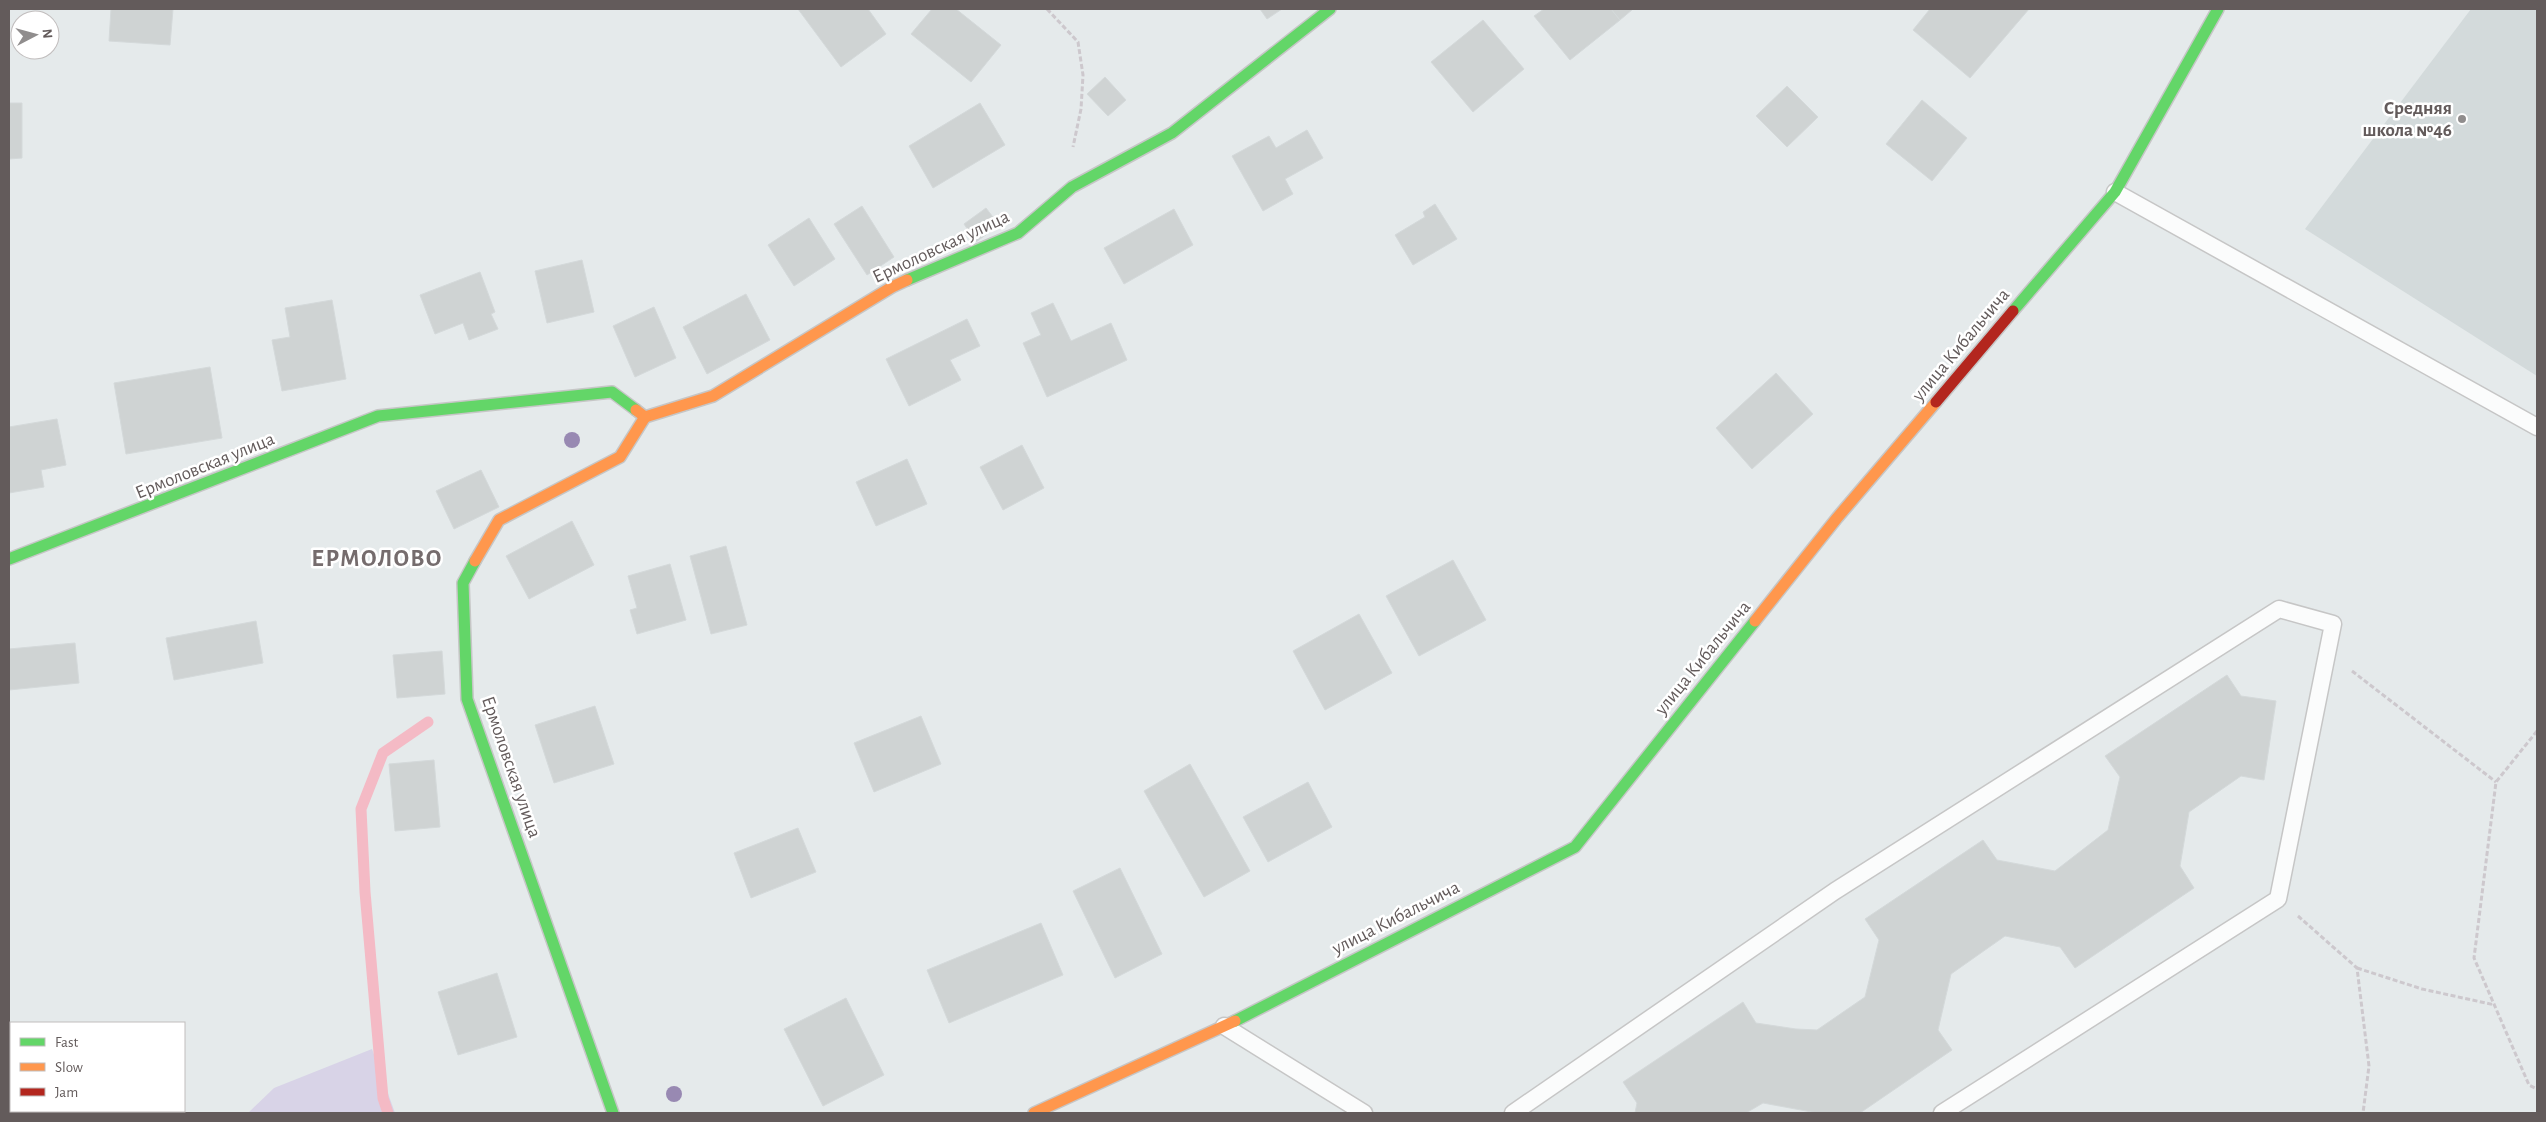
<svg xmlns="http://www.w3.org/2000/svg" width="2546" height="1122" viewBox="0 0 2546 1122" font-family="'Alegreya Sans',sans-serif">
  <rect width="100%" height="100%" fill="#e5eaeb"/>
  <polygon fill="#d3dadb" points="2471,9 2537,9 2537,376 2305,229"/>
  <polygon fill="#d8d3e7" points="372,1049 395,1113 248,1113 274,1088"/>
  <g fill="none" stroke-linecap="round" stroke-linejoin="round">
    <polyline stroke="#f4bac5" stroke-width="11" points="388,1113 383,1098 365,892 361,809 383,753 428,722"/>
  </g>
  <g fill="#cfd3d3" stroke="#d4d9da">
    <polygon points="111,9 173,9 170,45 109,41"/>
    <polygon points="798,9 868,9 886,34 841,67"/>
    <polygon points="932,9 956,9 1001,45 971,82 911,34"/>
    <polygon points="1260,9 1282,9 1267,19"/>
    <polygon points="1544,9 1611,9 1620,20 1570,60 1534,16"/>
    <polygon points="1611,9 1633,9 1620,20"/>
    <polygon points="1930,9 2029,9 1970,78 1913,30"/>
    <polygon points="1483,20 1524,69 1473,112 1431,62"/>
    <polygon points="1105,77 1126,100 1108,116 1087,94"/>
    <polygon points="1787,86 1818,117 1787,147 1756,116"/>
    <polygon points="1922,100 1967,138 1932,181 1886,144"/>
    <polygon points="9,103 22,103 22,158 9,159"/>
    <polygon points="980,103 1005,145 933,188 909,146"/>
    <polygon points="1307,130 1323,158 1285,179 1293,194 1263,211 1232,156 1269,136 1276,148"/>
    <polygon points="1435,204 1457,239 1413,265 1395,235 1425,217 1423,212"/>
    <polygon points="862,206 894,257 867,275 834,224"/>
    <polygon points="986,208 999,225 976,242 964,224"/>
    <polygon points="1174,209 1193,245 1124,284 1104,248"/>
    <polygon points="809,218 835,259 794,286 768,245"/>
    <polygon points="582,260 594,312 547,323 535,271"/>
    <polygon points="480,272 495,312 491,314 498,329 469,340 463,323 435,334 420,295"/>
    <polygon points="746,294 770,340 707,374 683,327"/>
    <polygon points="332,300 346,379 282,391 272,340 290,337 285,308"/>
    <polygon points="1053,303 1071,341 1111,323 1127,360 1047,397 1023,343 1041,335 1031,313"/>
    <polygon points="654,307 676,358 635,377 613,326"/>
    <polygon points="967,319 980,346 950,360 961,380 909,406 886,359"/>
    <polygon points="210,367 222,438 126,454 114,383"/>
    <polygon points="1776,373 1813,414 1752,469 1716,428"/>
    <polygon points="57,419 66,465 41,470 44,487 9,493 9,427"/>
    <polygon points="1022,445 1044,488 1003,510 980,467"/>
    <polygon points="907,459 927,504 876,526 856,482"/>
    <polygon points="481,470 499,507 454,529 436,491"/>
    <polygon points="572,521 594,565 529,599 506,556"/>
    <polygon points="726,546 747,625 711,634 690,556"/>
    <polygon points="1453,560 1486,620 1419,656 1386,596"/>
    <polygon points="670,564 686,620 637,634 630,610 637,608 628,576"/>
    <polygon points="1359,614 1392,673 1325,710 1293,651"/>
    <polygon points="256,621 263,663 174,680 166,638"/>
    <polygon points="75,643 79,683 9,690 9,649"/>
    <polygon points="442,651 445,694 397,698 393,655"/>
    <polygon points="2227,675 2241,696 2276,701 2264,780 2241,776 2189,812 2180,866 2194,888 2075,968 2060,947 2005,936 1951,974 1938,1030 1952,1050 1860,1113 1817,1113 1763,1103 1746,1113 1635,1113 1637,1103 1623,1082 1743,1002 1756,1023 1796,1029 1817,1030 1865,997 1879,940 1865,919 1983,840 1997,860 2055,871 2108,830 2120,777 2105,756"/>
    <polygon points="595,706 614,764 554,783 535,725"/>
    <polygon points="921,716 941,764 874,792 854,743"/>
    <polygon points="434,760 440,827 395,831 389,764"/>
    <polygon points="1190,764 1250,871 1204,897 1144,791"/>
    <polygon points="1308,782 1332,827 1268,862 1243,817"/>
    <polygon points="798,828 816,872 751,898 734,853"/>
    <polygon points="1120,868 1162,954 1115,978 1073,891"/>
    <polygon points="1041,923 1063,975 949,1023 927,970"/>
    <polygon points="497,973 517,1037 458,1055 438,992"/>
    <polygon points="846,998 884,1075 823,1106 784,1029"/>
  </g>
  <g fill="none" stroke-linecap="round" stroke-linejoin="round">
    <defs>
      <g id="lane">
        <polyline points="2115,192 2537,427"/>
        <polyline points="1224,1026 1364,1113"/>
        <polyline points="1513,1113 1835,891 2279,609 2333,624 2278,899 1942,1113"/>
      </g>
      <g id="fast">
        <polyline points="907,280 1018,233 1072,187 1172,133 1330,9"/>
        <polyline points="2013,311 2115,192 2218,9"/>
        <polyline points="9,559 378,416 612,392 636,410"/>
        <polyline points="475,561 463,583 467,699 613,1113"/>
        <polyline points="1235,1021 1575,847 1755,621"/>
      </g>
      <g id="slow">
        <polyline points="636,410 645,417 713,396 892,287 907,280"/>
        <polyline points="475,561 499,520 620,457 645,417"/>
        <polyline points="1755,621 1837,518 1936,402"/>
        <polyline points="1034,1113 1235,1021"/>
      </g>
      <polyline id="jam" points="1936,402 2013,311"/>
    </defs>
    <use href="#lane" stroke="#c6c6c6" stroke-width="19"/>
    <use href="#fast" stroke="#c6c6c6" stroke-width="14"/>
    <use href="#slow" stroke="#c6c6c6" stroke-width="14"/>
    <use href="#jam" stroke="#c6c6c6" stroke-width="14"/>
    <g stroke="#cdc8cd" stroke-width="3" stroke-dasharray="5 2.5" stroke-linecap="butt">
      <polyline points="1047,9 1078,42 1083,75 1081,109 1073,147"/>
      <polyline points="2352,671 2496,782"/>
      <polyline points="2537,731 2496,782 2474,958 2529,1085 2537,1089"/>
      <polyline points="2298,916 2357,968 2369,1066 2363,1113"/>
      <polyline points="2357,968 2422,989 2495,1005"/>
      <polyline points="9,1096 11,1095"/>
    </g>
    <use href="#lane" stroke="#fbfcfc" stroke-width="16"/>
    <use href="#fast" stroke="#63d668" stroke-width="11"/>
    <use href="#slow" stroke="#ff974d" stroke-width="11"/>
    <use href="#jam" stroke="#b3261e" stroke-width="11"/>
  </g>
  <g fill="#9889b2">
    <circle cx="572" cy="440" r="8"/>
    <circle cx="674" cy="1094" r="8"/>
  </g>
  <circle fill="#908d8d" stroke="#fff" stroke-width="2" cx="2462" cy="119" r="5"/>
  <g text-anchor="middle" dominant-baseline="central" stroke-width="5" stroke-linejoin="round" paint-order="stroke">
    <g font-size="19" font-weight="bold" fill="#635b5b" stroke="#fff" text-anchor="end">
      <text x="2452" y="108">Средняя<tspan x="2452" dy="22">школа №46</tspan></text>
    </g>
    <g font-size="19" fill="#635b5b" stroke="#fff">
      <text transform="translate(941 247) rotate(-25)">Ермоловская улица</text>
      <text transform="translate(1961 345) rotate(-50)">улица Кибальчича</text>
      <text transform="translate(205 466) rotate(-22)">Ермоловская улица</text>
      <text transform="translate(1703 658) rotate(-51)">улица Кибальчича</text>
      <text transform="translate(511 767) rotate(71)">Ермоловская улица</text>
      <text transform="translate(1396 918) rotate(-27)">улица Кибальчича</text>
    </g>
    <g font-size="24" font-weight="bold" letter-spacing="1" fill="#756c6d" stroke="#fff">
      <text x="377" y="559">ЕРМОЛОВО</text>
    </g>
  </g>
  <rect width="2546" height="1122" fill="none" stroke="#635b5b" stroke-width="20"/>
  <rect x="10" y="1022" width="175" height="90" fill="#ffffff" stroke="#c1bdbd"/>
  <rect x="20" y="1038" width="25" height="8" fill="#63d668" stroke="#c1bdbd"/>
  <text x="55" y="1047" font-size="15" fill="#635b5b">Fast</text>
  <rect x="20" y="1063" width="25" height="8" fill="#ff974d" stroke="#c1bdbd"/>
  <text x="55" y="1072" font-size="15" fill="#635b5b">Slow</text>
  <rect x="20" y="1088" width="25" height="8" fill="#b3261e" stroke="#c1bdbd"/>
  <text x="55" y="1097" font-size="15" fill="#635b5b">Jam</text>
  <g transform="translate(35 35) rotate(84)"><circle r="24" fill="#ffffff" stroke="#c1bdbd"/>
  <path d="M0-4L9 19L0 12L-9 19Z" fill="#908d8d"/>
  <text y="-8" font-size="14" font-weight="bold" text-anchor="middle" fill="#635b5b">N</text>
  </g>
</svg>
